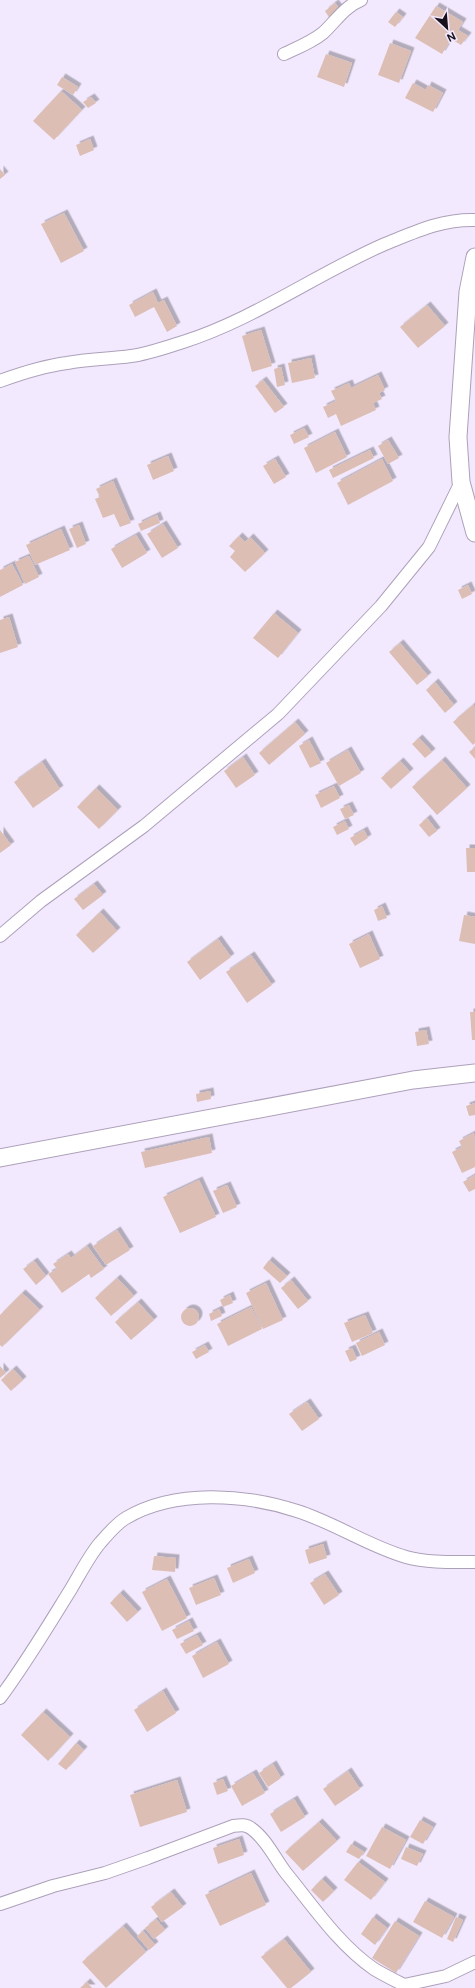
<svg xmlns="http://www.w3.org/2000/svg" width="475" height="1988" viewBox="0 0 475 1988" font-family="'DM Sans',sans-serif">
  <defs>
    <filter id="shadow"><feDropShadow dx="3.5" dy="-3.5" stdDeviation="0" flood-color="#0004"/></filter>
  </defs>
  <rect width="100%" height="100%" fill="#f3e9fe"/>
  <g fill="#dcbeb4" filter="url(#shadow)">
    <polygon points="335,3 341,11 330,19 325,11"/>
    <polygon points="436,6 463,22 458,30 468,36 461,45 451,39 442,54 415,38"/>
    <polygon points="396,12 403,17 395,27 388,22"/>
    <polygon points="390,43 411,51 399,83 378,75"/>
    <polygon points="326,54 352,63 344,87 317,77"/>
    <polygon points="62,77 78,87 73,95 57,85"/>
    <polygon points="413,83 426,90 428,85 443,93 433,112 405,98"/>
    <polygon points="61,91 82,110 54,140 33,121"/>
    <polygon points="91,97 96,103 88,108 83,102"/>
    <polygon points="90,139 94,150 80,156 76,145"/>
    <polygon points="0,169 5,175 0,179"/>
    <polygon points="64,213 84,251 61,263 41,224"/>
    <polygon points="153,292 158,303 164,300 177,326 167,332 154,307 135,317 129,305"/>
    <polygon points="427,305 445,326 418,348 400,327"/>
    <polygon points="261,330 272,366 252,372 242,336"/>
    <polygon points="311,358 315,378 292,383 288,363"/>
    <polygon points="281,367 285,385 277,387 274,369"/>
    <polygon points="378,375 385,390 379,393 382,399 373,403 376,410 341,426 336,414 328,418 323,407 336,401 331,391 349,383 351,388"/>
    <polygon points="263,380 284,407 275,413 255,386"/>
    <polygon points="304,428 309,437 294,444 290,435"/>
    <polygon points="335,432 347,457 316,473 304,448"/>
    <polygon points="388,440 399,458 388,464 378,446"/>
    <polygon points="370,450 374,458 333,478 329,470"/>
    <polygon points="168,456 174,471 153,480 147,465"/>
    <polygon points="275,459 286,477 274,484 263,466"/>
    <polygon points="382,459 393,481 348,505 337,483"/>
    <polygon points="113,481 131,523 120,527 114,514 103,518 95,499 100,497 96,489"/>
    <polygon points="157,515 160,523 141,531 138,524"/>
    <polygon points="163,524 178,548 162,558 147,534"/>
    <polygon points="79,525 86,544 77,548 69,529"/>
    <polygon points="61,529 70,550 35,565 26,545"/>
    <polygon points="136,535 147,553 122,568 111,549"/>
    <polygon points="239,536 245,542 250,537 265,553 245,572 230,557 235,551 229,546"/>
    <polygon points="29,556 39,577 25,584 15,562"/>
    <polygon points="12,564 23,585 0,597 0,570"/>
    <polygon points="468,585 472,594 462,599 458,590"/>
    <polygon points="274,613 298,633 278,658 253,638"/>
    <polygon points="9,617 18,647 0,653 0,620"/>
    <polygon points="400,643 428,676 417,685 389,652"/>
    <polygon points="435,682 454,705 445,713 426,690"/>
    <polygon points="474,704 475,743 473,745 453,722"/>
    <polygon points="295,722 305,734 269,765 259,753"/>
    <polygon points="419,738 432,752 425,758 412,744"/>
    <polygon points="309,740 321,763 310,768 299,746"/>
    <polygon points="475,747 475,759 469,752"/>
    <polygon points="348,750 361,773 339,786 326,763"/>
    <polygon points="243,757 255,775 236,788 224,771"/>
    <polygon points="442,760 467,788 437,815 412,787"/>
    <polygon points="400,761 410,772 391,789 381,778"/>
    <polygon points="42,762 60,789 33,808 14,782"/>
    <polygon points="334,786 340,798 321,808 315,795"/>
    <polygon points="96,788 118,810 99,829 77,807"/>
    <polygon points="349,805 354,815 345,819 340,809"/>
    <polygon points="427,818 437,831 429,837 419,825"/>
    <polygon points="345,821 349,829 337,835 333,827"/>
    <polygon points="0,830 11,845 0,853"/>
    <polygon points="364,830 368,838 355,846 350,838"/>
    <polygon points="466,848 475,848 475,872 467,872"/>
    <polygon points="94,884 103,895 83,910 74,899"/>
    <polygon points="382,906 387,918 378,921 374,910"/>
    <polygon points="100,912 117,931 93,953 76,935"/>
    <polygon points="464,915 475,917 475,944 459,941"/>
    <polygon points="369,934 380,959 360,968 349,944"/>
    <polygon points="218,939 231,957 200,980 187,962"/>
    <polygon points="251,955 272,985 247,1003 226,972"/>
    <polygon points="470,1012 475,1012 475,1040 472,1040"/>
    <polygon points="426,1030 429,1044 417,1046 415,1032"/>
    <polygon points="210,1091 211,1099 197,1102 196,1094"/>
    <polygon points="475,1103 475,1115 469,1116 466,1106"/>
    <polygon points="474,1133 475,1167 462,1173 452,1152 462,1147 459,1141"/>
    <polygon points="209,1137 212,1153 145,1168 141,1152"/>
    <polygon points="475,1175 475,1189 469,1192 463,1182"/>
    <polygon points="199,1180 216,1217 180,1233 163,1197"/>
    <polygon points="227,1185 237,1207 223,1213 213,1191"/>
    <polygon points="117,1230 130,1250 106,1265 93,1246"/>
    <polygon points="87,1246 104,1269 91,1278 89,1274 62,1293 48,1274 57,1269 53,1264 68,1254 71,1258"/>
    <polygon points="269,1260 287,1276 280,1283 263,1268"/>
    <polygon points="34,1261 46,1276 36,1285 23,1269"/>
    <polygon points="117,1278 134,1296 111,1316 95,1298"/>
    <polygon points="291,1280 308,1301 298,1309 281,1288"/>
    <polygon points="266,1283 283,1320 263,1329 246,1293"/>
    <polygon points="22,1293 40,1310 2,1347 0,1345 0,1315"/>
    <polygon points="230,1295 233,1303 223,1307 220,1300"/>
    <polygon points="138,1302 154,1320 131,1340 115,1322"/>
    <polygon points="251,1307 262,1329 228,1346 217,1324"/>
    <circle cx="190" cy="1317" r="9"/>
    <polygon points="219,1309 222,1316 211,1321 209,1314"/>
    <polygon points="365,1315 373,1333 352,1342 344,1323"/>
    <polygon points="379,1332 385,1345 362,1356 356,1343"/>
    <polygon points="205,1345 209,1352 196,1359 192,1352"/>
    <polygon points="352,1348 357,1359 350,1362 345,1351"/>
    <polygon points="0,1366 6,1373 0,1378"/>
    <polygon points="13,1369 23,1380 11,1391 1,1380"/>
    <polygon points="307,1402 319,1419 302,1431 289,1414"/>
    <polygon points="323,1544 327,1558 309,1564 305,1550"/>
    <polygon points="154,1556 176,1558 175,1572 152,1570"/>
    <polygon points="249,1559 255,1573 233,1583 227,1568"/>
    <polygon points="325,1574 339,1595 324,1605 310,1583"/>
    <polygon points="214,1578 221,1595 196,1605 189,1588"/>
    <polygon points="167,1579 187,1618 162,1631 142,1592"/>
    <polygon points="120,1593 138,1612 127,1622 110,1603"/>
    <polygon points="189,1621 194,1631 177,1639 172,1630"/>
    <polygon points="197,1635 203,1645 186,1654 180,1644"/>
    <polygon points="217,1642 229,1664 203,1678 192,1656"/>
    <polygon points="163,1691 176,1713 147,1732 134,1710"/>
    <polygon points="43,1712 70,1737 48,1761 21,1735"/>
    <polygon points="76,1743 84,1750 66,1770 58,1764"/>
    <polygon points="273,1764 281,1778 268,1787 259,1773"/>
    <polygon points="348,1771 360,1789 335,1806 323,1789"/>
    <polygon points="253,1773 265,1793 242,1806 231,1786"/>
    <polygon points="223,1779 228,1791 217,1795 213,1783"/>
    <polygon points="177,1780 187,1812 140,1827 130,1795"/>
    <polygon points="294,1799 305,1817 281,1832 270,1814"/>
    <polygon points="420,1820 433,1827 423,1844 410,1837"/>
    <polygon points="319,1822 337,1841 303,1871 285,1852"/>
    <polygon points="382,1827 406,1840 390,1869 366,1856"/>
    <polygon points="239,1839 244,1855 218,1864 213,1848"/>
    <polygon points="351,1844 364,1852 359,1859 346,1852"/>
    <polygon points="406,1847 423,1854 417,1866 401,1859"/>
    <polygon points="358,1862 385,1882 371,1900 344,1880"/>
    <polygon points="251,1873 266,1905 220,1926 205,1895"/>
    <polygon points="322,1879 334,1891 323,1902 311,1890"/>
    <polygon points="171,1892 183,1907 162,1922 151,1907"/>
    <polygon points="425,1901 454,1917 442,1938 413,1922"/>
    <polygon points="373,1917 387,1928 375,1945 361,1934"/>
    <polygon points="456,1917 463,1920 453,1942 447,1939"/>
    <polygon points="156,1919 165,1930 154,1939 145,1928"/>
    <polygon points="395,1921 419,1936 396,1973 372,1958"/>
    <polygon points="123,1926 146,1952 106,1988 82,1962"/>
    <polygon points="143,1931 155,1945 149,1950 137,1936"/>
    <polygon points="284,1939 311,1972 291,1988 287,1988 261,1957"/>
    <polygon points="87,1982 92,1988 80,1988"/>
  </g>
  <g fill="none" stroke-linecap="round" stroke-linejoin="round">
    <defs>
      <g id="street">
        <path d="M284 54C297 48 312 42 323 33 336 21 344 7 361 0"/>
        <path d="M0 381C22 373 44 366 67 363 88 359 110 359 131 356 148 354 167 347 183 342 255 319 316 274 385 244 415 232 442 219 475 220"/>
        <polyline points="0,936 41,901 144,826 278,714 381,606 429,547 461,482"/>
        <path d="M0 1698C26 1663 48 1626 71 1589 80 1574 89 1556 100 1543 107 1535 117 1523 126 1518 175 1489 245 1494 297 1511 335 1523 368 1546 406 1557 428 1563 452 1562 475 1562"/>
        <path d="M0 1904 53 1886 105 1873 148 1858 233 1826C240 1825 246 1824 252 1829 267 1840 275 1859 286 1873 313 1906 339 1945 374 1969 384 1975 394 1980 404 1985L446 1976 475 1962"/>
      </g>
      <g id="secondary">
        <polyline points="475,257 468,292 458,437 461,482 475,533"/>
        <polyline points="0,1158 413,1080 475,1073"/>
      </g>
    </defs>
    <use href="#street" stroke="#ada1ba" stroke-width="14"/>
    <use href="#secondary" stroke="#ada1ba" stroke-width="19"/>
    <use href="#street" stroke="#fff" stroke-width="12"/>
    <use href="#secondary" stroke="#fff" stroke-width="17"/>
  </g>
  <g transform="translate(447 28) rotate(154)" stroke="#f3e9fe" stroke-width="3" paint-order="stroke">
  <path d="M0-3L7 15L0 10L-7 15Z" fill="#16111a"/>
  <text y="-6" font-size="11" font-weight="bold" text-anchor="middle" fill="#16111a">N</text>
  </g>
</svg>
